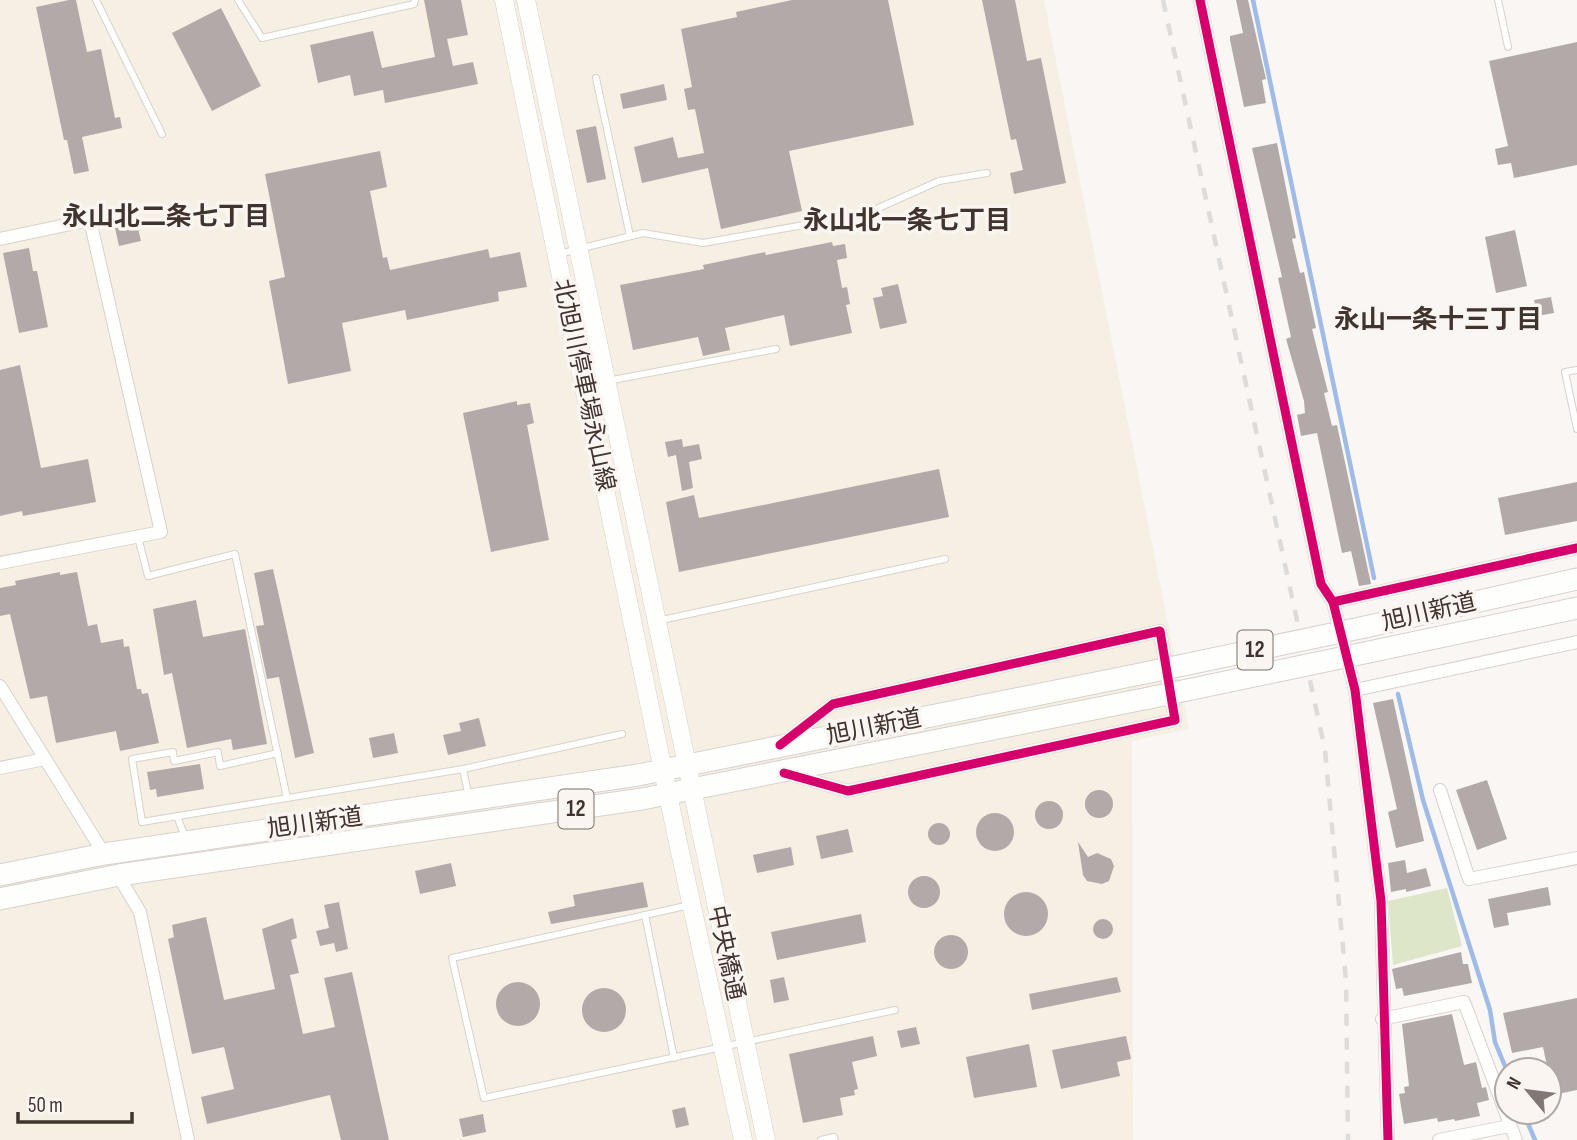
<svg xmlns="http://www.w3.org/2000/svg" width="1577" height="1140" viewBox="0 0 1577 1140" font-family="'Sofia Sans Condensed','Noto Sans JP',sans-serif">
  <rect width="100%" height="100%" fill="#f9f6f4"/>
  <polygon fill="#f6f0e4" points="0,0 1044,0 1189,729 1132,741 1133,1140 0,1140"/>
  <polygon fill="#dee6ca" points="1447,888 1462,946 1393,965 1388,901"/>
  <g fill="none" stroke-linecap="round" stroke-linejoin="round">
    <g stroke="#9fbbe6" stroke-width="4.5">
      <polyline points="1253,0 1374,578"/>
      <polyline points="1398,694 1423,800 1490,1010 1495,1042 1507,1071"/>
      <polyline points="1523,1112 1535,1140"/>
    </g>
  </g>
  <g fill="#b2aaa9">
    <polygon points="69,0 76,0 87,52 101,49 115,118 120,117 122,128 82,137 89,171 74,174 67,140 64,140 36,7"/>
    <polygon points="424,0 461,0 468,35 447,39 453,66 473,62 478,84 385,103 383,90 354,96 350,75 318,83 310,45 373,31 382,68 435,57"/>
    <polygon points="792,0 888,0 914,125 789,151 802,211 721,229 708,168 642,183 634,147 673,137 678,158 704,153 695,109 688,110 684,89 692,87 681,29 737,17 736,12"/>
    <polygon points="982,0 1015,0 1027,61 1041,58 1066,183 1014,194 1010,173 1023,170 1016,139 1011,140"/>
    <polygon points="1236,0 1248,0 1266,79 1262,80 1266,103 1244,107 1230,40 1230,36 1243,33"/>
    <polygon points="221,8 261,86 212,111 172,33"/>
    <polygon points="1577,42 1577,165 1514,178 1511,163 1498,165 1495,149 1508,146 1489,61"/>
    <polygon points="664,84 667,100 623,109 620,94"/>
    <polygon points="596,126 606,179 587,183 576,130"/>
    <polygon points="1277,143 1296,238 1292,239 1300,273 1304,272 1316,328 1312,329 1328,392 1324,393 1332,426 1337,425 1371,584 1359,586 1351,551 1342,553 1317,433 1301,436 1297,415 1305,413 1304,401 1286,339 1291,337 1278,278 1282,277 1252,148"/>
    <polygon points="380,151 387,187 370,191 383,258 387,257 390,270 488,249 490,258 520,252 527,287 498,292 499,301 407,320 405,310 342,323 351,371 288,384 269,281 285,277 265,174"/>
    <polygon points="137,224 141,241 119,246 115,228"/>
    <polygon points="1515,230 1527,286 1496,293 1485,237"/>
    <polygon points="832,242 833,246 845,244 847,258 837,260 842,288 847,287 850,304 846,305 852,333 790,346 784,315 725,328 730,350 703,356 698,337 633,350 620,285 704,269 703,265 765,252 766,255"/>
    <polygon points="29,248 33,271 37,271 48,327 19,333 3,253"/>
    <polygon points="898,284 907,323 880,329 873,298 883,296 881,288"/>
    <polygon points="1551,297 1554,313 1537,316 1534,300"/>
    <polygon points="20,365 41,468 88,459 96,502 23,516 22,511 0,516 0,370"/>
    <polygon points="517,401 517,405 530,403 534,423 527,425 549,540 491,552 463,413"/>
    <polygon points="682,439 683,447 699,444 702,459 689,462 693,488 682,491 676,455 668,457 665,442"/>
    <polygon points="939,469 949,517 679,572 666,502 694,495 699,518"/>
    <polygon points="1577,482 1577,521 1505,535 1498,498"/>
    <polygon points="273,569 314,753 295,758 279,677 267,679 256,626 264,625 254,573"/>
    <polygon points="60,572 60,575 77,572 88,626 97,624 101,643 123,639 124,647 129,646 137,689 141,689 142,694 148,693 159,743 120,751 116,731 56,743 47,696 30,699 10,614 0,616 0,588 16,585 15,581"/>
    <polygon points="196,600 203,637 245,629 267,744 233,750 231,739 187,748 172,673 164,675 153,609"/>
    <polygon points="1393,699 1424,841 1396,848 1388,812 1397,809 1373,703"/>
    <polygon points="479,718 486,746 448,755 443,735 461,731 459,723"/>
    <polygon points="394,733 398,753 373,758 369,738"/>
    <polygon points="200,764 204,789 157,797 156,789 150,790 147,772"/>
    <polygon points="1487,780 1507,839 1477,850 1456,790"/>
    <circle cx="1099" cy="804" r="14"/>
    <circle cx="1049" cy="815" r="14"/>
    <circle cx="995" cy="832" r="19"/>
    <circle cx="939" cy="834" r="11"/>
    <polygon points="848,829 853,852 821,859 816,836"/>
    <polygon points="1078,842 1088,857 1097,853 1111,859 1114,866 1109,881 1102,884 1087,881 1083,875"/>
    <polygon points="791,847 794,865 757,873 753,855"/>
    <polygon points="1405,860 1407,873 1426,868 1431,886 1406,892 1406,889 1391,892 1388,863"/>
    <polygon points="451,863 456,886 420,894 415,871"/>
    <circle cx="924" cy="892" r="16"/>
    <polygon points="643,882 648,907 551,924 548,912 575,906 573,895"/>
    <polygon points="1548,887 1551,905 1507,913 1509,925 1494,928 1488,899"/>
    <circle cx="1026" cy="914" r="22"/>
    <polygon points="339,902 348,949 336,952 334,943 320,946 316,931 329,928 324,905"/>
    <polygon points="861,914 866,942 777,960 771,932"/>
    <polygon points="206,917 224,1000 275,989 262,929 293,918 297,938 291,940 299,973 290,975 303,1034 335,1027 324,978 352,972 389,1140 341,1140 330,1095 207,1124 201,1097 234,1089 224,1047 192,1054 168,939 174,937 172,925"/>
    <circle cx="1103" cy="929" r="10"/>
    <circle cx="951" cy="952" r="17"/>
    <polygon points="1461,952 1463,964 1468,964 1472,983 1404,996 1402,988 1396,989 1392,969"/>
    <polygon points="784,977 789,1000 774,1003 770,980"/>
    <polygon points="1117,977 1121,992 1032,1010 1029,994"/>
    <circle cx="518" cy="1004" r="22"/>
    <circle cx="604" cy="1010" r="22"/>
    <polygon points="1577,998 1577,1090 1553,1095 1543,1047 1512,1053 1503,1013"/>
    <polygon points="1452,1014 1464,1065 1476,1062 1482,1088 1486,1087 1489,1100 1477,1103 1480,1116 1455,1121 1454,1119 1438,1122 1437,1118 1404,1124 1399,1094 1405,1093 1404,1087 1409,1086 1402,1024"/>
    <polygon points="916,1027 920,1044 901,1048 897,1031"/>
    <polygon points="873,1036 877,1056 852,1062 858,1089 854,1090 855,1095 840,1098 843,1115 803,1123 789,1054"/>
    <polygon points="1126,1036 1131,1059 1117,1062 1120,1076 1061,1089 1052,1050"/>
    <polygon points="1029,1044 1037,1087 974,1098 966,1057"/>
    <polygon points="685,1107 689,1125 676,1128 672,1110"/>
    <polygon points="483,1114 486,1132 463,1137 459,1119"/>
  </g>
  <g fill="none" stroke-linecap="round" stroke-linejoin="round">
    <defs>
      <g id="service">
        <polyline points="96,0 162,134"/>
        <polyline points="238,0 262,38 414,4 415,0"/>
        <polyline points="1498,0 1508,47"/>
        <polyline points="596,78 630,236"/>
        <polyline points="559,254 643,233 703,243 865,214 939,181 987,173"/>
        <polyline points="1577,370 1565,372 1577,429"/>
        <polyline points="607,381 776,349"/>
        <polyline points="138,537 148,576 235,554 287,798"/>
        <polyline points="657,621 945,559"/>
        <polyline points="278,753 220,766 218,752 174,761 173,752 132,759 142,822 463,769 622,734"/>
        <polyline points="463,769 469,798"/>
        <polyline points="177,816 185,837"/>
        <polyline points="690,905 452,958 484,1098 895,1010"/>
        <polyline points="645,915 674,1058"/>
        <polyline points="821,1140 834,1137 835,1140"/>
      </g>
      <g id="minor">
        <polyline points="1200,0 1321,584 1333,602"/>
        <polyline points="0,239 90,220 161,532 0,563"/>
        <polyline points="0,686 106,857"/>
        <polyline points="1355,690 1577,642"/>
        <polyline points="783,743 833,704 1160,631 1175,720 848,791 785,773"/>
        <polyline points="0,768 45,759"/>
        <polyline points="1440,790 1469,879 1577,858"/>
        <polyline points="116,872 140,912 188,1140"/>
        <polyline points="1382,1019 1464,1002 1516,1140"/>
        <polyline points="1388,1140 1381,901 1355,690 1333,602 1577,548"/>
        <polyline points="1439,1140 1509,1126"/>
      </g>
      <g id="secondary">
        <polyline points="504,0 677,838 743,1140"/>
        <polyline points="526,0 766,1140"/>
      </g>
      <g id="trunk">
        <polyline points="1365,627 1577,579"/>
        <polyline points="1369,652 1577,608"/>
        <polyline points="0,875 104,854 638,775 1145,673"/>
        <polyline points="0,899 119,875 642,799 1149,698"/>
      </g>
    </defs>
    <use href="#service" stroke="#d8d1cd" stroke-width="8"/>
    <use href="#minor" stroke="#d8d1cd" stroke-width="14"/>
    <use href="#secondary" stroke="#d8d1cd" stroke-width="19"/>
    <use href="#trunk" stroke="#d8d1cd" stroke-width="23"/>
    <use href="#service" stroke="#fefefd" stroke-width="6"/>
    <use href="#minor" stroke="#fefefd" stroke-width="12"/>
    <use href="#secondary" stroke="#fefefd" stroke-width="18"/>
    <use href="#trunk" stroke="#fefefd" stroke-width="21"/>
    <polyline stroke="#dddcdb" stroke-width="4.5" stroke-dasharray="12 12" stroke-linecap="butt" points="1163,0 1325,750 1346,981 1348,1140"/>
    <defs>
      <g id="trunk-bridge">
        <polyline points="1145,673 1365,627"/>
        <polyline points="1149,698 1369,652"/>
      </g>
    </defs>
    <use href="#trunk-bridge" stroke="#d8d1cd" stroke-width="23" stroke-linecap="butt"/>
    <use href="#trunk-bridge" stroke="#fefefd" stroke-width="21"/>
    <defs>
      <g id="cycleway">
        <polyline points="1200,0 1321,584 1333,602"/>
        <polyline points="780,745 833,704 1160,631 1175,720 848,791 784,773"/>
        <polyline points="1388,1140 1381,901 1355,690 1333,602 1577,548"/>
      </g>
    </defs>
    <use href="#cycleway" stroke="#fbf5f2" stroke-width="13"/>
    <use href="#cycleway" stroke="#d6006c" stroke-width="9"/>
  </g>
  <g text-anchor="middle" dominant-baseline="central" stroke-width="7" stroke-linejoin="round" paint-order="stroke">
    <g fill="#fbf5f2" stroke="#786e69" stroke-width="2">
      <rect x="1237.5" y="630.5" width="35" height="39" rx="5"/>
      <rect x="558.5" y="789.5" width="35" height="39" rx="5"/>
    </g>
    <g font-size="23" font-weight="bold" fill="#40342e">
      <text x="1255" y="650">12</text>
      <text x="576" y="809">12</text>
    </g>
    <g font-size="24" fill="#40342e" stroke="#fbf5f2">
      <text transform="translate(584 385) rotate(78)">北旭川停車場永山線</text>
      <text transform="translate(1429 612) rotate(-13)">旭川新道</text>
      <text transform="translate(874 727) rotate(-11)">旭川新道</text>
      <text transform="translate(315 823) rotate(-8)">旭川新道</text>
      <text transform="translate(726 953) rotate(78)">中央橋通</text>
    </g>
    <g font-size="26" font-weight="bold" fill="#40342e" stroke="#fbf5f2">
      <text x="166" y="217">永山北二条七丁目</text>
      <text x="907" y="221">永山北一条七丁目</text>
      <text x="1438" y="320">永山一条十三丁目</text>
    </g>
  </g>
  <g transform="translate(1528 1091) rotate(299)"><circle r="33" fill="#fbf5f2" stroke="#b0a8a4" stroke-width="2"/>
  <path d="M0-5L12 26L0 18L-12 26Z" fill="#817873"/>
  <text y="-10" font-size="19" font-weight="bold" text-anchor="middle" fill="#40342e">N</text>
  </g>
  <path d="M18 1112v10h114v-10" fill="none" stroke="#40342e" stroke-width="3.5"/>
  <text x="28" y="1112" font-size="21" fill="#40342e" stroke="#fbf5f2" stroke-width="5" paint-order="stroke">50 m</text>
</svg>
